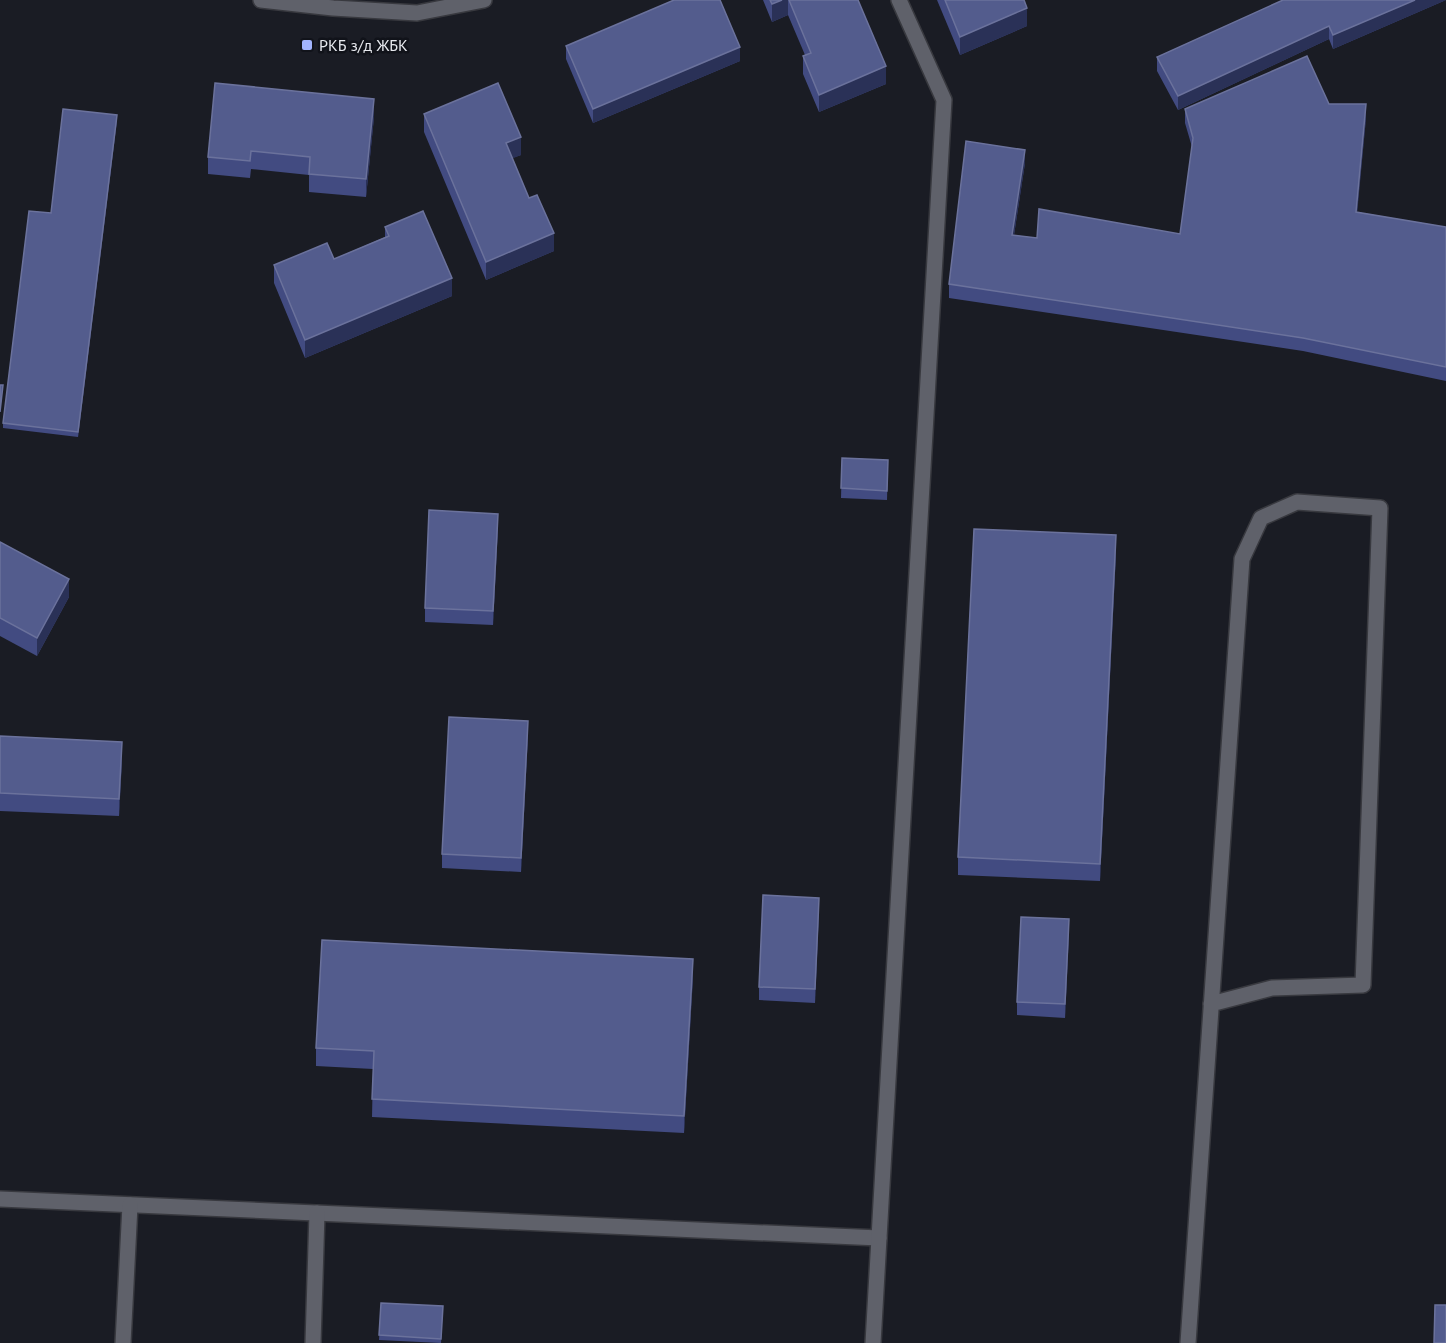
<svg xmlns="http://www.w3.org/2000/svg" width="1446" height="1343" viewBox="0 0 1446 1343" font-family="'PT Sans',sans-serif">
  <rect width="100%" height="100%" fill="#1a1c24"/>
  <g fill="none" stroke-linecap="round" stroke-linejoin="round">
    <defs>
      <g id="lane">
        <polyline points="0,1199 879,1238"/>
        <polyline points="123,1343 130,1205"/>
        <polyline points="313,1343 317,1213"/>
        <polyline points="873,1343 944,100 899,0"/>
        <polyline points="1188,1343 1242,559 1261,518 1297,502 1380,508 1363,985 1272,988 1211,1004"/>
      </g>
      <polyline id="secondary" points="261,0 333,8 417,13 484,0"/>
    </defs>
    <use href="#lane" stroke="#38393f" stroke-width="18"/>
    <use href="#secondary" stroke="#38393f" stroke-width="18"/>
    <use href="#lane" stroke="#5f616a" stroke-width="15"/>
    <use href="#secondary" stroke="#5f616a" stroke-width="15"/>
  </g>
  <g fill="#424b81">
    <polygon points="763,0 858,0 886,84 819,112 803,74 803,56 805,55 788,15 772,22"/>
    <polygon points="937,0 1024,0 1027,26 960,55"/>
    <polygon points="1446,0 1333,49 1329,39 1178,110 1157,71 1157,57"/>
    <polygon points="566,46 740,61 593,123 566,59"/>
    <polygon points="1329,104 1366,118 1357,212 1446,227 1446,381 1303,351 949,298 949,284 1025,163 1014,235 1037,238 1180,234 1192,147 1185,123 1185,109"/>
    <polygon points="424,114 521,155 512,158 529,198 554,251 486,280 424,132"/>
    <polygon points="374,117 366,197 309,192 309,175 251,169 250,178 208,174 208,157"/>
    <polygon points="117,120 78,437 3,428 3,423 51,213"/>
    <polygon points="385,227 452,296 305,358 274,283 274,265 334,259 385,237"/>
    <polygon points="842,458 888,460 887,500 841,498"/>
    <polygon points="498,527 493,625 425,622 425,608"/>
    <polygon points="0,542 69,597 37,656 0,636"/>
    <polygon points="1116,553 1100,881 958,875 958,857"/>
    <polygon points="528,735 521,872 442,868 442,854"/>
    <polygon points="0,736 122,760 119,816 0,811"/>
    <polygon points="819,911 815,1003 759,1000 759,987"/>
    <polygon points="1069,933 1065,1018 1017,1015 1017,1002"/>
    <polygon points="693,977 684,1133 372,1117 373,1069 316,1066 316,1048"/>
    <polygon points="381,1303 443,1306 441,1343 379,1340"/>
  </g>
  <g fill="#2a3157">
    <polygon points="782,0 788,0 788,15 772,22 772,4"/>
    <polygon points="1415,0 1446,0 1333,49 1333,35"/>
    <polygon points="1027,8 1027,26 960,55 960,37"/>
    <polygon points="1329,26 1329,39 1178,110 1178,96"/>
    <polygon points="740,47 740,61 593,123 593,109"/>
    <polygon points="886,66 886,84 819,112 819,95"/>
    <polygon points="374,99 374,117 366,197 366,179"/>
    <polygon points="1366,104 1366,118 1356,226 1356,212"/>
    <polygon points="117,115 117,120 78,437 78,432"/>
    <polygon points="521,137 521,155 506,161 506,143"/>
    <polygon points="1025,150 1025,163 1012,248 1012,235"/>
    <polygon points="554,233 554,251 486,280 486,262"/>
    <polygon points="452,278 452,296 305,358 305,340"/>
    <polygon points="498,514 498,527 493,625 493,611"/>
    <polygon points="1116,535 1116,553 1100,881 1100,864"/>
    <polygon points="69,579 69,597 37,656 37,638"/>
    <polygon points="528,721 528,735 521,872 521,858"/>
    <polygon points="122,742 122,760 119,816 119,799"/>
    <polygon points="819,898 819,911 815,1003 815,989"/>
    <polygon points="1069,919 1069,933 1065,1018 1065,1004"/>
    <polygon points="693,959 693,977 684,1133 684,1116"/>
  </g>
  <g fill="#535c8d" stroke="#6b729c" stroke-width="1.5">
    <polygon points="674,0 720,0 740,47 593,109 566,46"/>
    <polygon points="770,0 782,0 772,4"/>
    <polygon points="789,0 858,0 886,66 819,95 803,56 811,53"/>
    <polygon points="945,0 1024,0 1027,8 960,37"/>
    <polygon points="1283,0 1415,0 1333,35 1329,26 1178,96 1157,57"/>
    <polygon points="1307,56 1329,104 1366,104 1356,212 1446,227 1446,367 1303,338 949,284 966,141 1025,150 1012,235 1037,238 1039,209 1180,234 1193,138 1185,109"/>
    <polygon points="215,83 374,99 366,179 309,174 310,157 251,151 250,161 208,157"/>
    <polygon points="498,83 521,137 506,143 529,198 537,195 554,233 486,262 424,114"/>
    <polygon points="63,109 117,115 78,432 3,423 29,211 51,213"/>
    <polygon points="423,211 452,278 305,340 274,265 327,243 334,259 389,236 385,227"/>
    <polygon points="0,385 3,385 0,412"/>
    <polygon points="842,458 888,460 887,491 841,488"/>
    <polygon points="429,510 498,514 493,611 425,608"/>
    <polygon points="974,529 1116,535 1100,864 958,857"/>
    <polygon points="0,542 69,579 37,638 0,618"/>
    <polygon points="449,717 528,721 521,858 442,854"/>
    <polygon points="0,736 122,742 119,799 0,793"/>
    <polygon points="763,895 819,898 815,989 759,987"/>
    <polygon points="1021,917 1069,919 1065,1004 1017,1002"/>
    <polygon points="322,940 693,959 684,1116 372,1099 374,1051 316,1048"/>
    <polygon points="381,1303 443,1306 441,1339 379,1335"/>
    <polygon points="1435,1305 1446,1305 1446,1343 1434,1343"/>
  </g>
  <rect fill="#a1b3fd" stroke="#11131a" stroke-width="2" x="301" y="39" width="12" height="12" rx="3"/>
  <g text-anchor="middle" dominant-baseline="central" stroke-width="5" stroke-linejoin="round" paint-order="stroke">
    <g font-size="16" fill="#e8eaef" stroke="#11131a" text-anchor="start">
      <text x="319" y="45">РКБ з/д ЖБК</text>
    </g>
  </g>
</svg>
